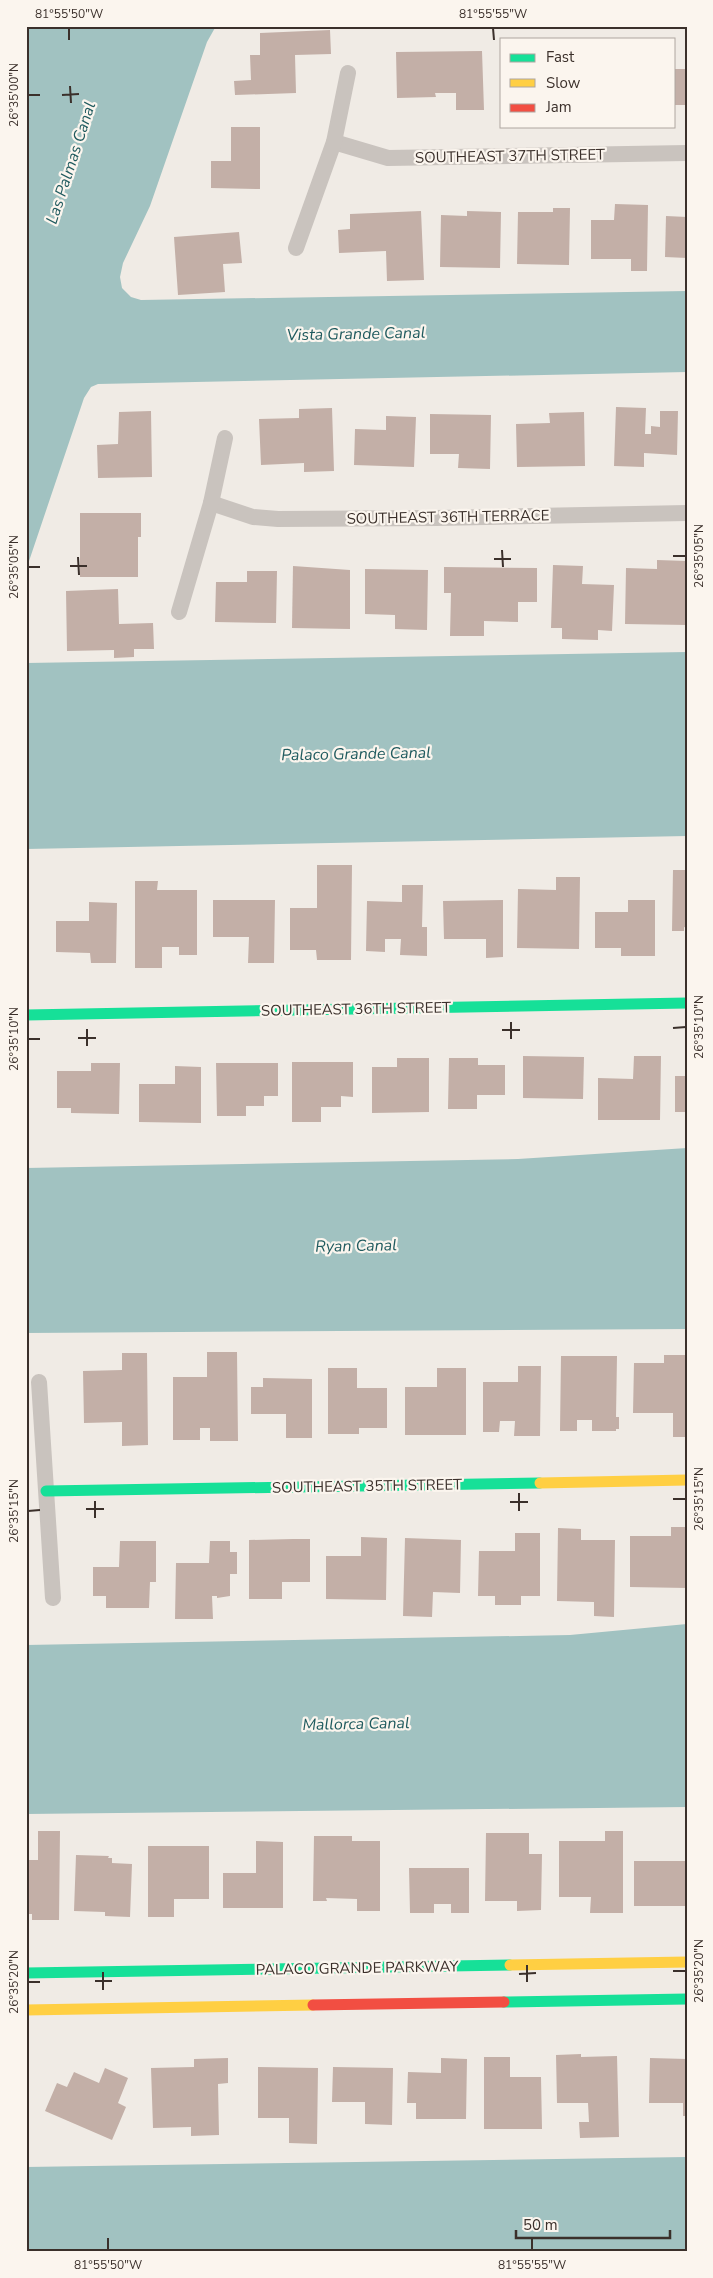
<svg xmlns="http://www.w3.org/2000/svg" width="713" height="2278" viewBox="0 0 713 2278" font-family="'Nunito Sans',sans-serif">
  <rect width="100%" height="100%" fill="#f0ebe5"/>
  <g fill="#a1c2c1">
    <polygon points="26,26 216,26 207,42 150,206 123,263 120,277 122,288 131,297 141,300 687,291 687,372 98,384 91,387 84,398 26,570"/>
    <polygon points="687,652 687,836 26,849 26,663"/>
    <polygon points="687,1148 687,1329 26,1333 26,1168 518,1159"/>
    <polygon points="687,1624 687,1807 26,1814 26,1645 570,1635"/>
    <polygon points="687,2157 687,2252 26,2252 26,2167"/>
  </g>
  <g fill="#c3afa7">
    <polygon points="330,30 331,54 295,55 296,93 235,95 234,81 251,80 250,55 260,55 260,33"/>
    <polygon points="482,51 484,110 456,110 456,93 435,93 436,97 397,98 396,52"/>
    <rect x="674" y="69" width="13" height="36"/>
    <polygon points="231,127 260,127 260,189 211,188 211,161 231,161"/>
    <polygon points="615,204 648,205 647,271 631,271 631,259 591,259 591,220 614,220"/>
    <polygon points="553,208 570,208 569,265 517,264 518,212 553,212"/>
    <polygon points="421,211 424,280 387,281 386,251 339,253 338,230 350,229 350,214"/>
    <polygon points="467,211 501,212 500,268 440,267 441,215 467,216"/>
    <polygon points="666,216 687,217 687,258 665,257"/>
    <polygon points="239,232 242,263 223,264 225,292 178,295 174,237"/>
    <polygon points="616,407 646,408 645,434 651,434 651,426 660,427 660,411 678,411 677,455 644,453 644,467 614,466"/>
    <polygon points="332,408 334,471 304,472 304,463 261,465 259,419 299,418 299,409"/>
    <polygon points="151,411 152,477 98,478 97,445 118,444 119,412"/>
    <polygon points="584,412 585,466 517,467 516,424 550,423 549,413"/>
    <polygon points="430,414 491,415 490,469 458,468 459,454 430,454"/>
    <polygon points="386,416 416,417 414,467 354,465 355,429 386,430"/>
    <polygon points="80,513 141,513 141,537 138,537 138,577 80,577"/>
    <polygon points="657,560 687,561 687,625 625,624 626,568 657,569"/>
    <polygon points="553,565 583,566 582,584 614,585 612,631 598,630 598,640 562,639 562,628 551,628"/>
    <polygon points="293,566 350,570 350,629 292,628"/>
    <polygon points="444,567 537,568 537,602 518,602 518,622 484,621 484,636 450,636 451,593 444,593"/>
    <polygon points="365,569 428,570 427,630 395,629 395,615 365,614"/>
    <polygon points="247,571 277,571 276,623 215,622 216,582 247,582"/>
    <polygon points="118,589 119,624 153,623 154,649 134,649 134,657 114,658 114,650 67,651 66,591"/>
    <polygon points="317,865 352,865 351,960 317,960 316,950 290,950 290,908 317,908"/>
    <polygon points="673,870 687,870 687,928 684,927 684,931 672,931"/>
    <polygon points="556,877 580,877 579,949 517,948 518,889 556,890"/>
    <polygon points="135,881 158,881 157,890 197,890 197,955 179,955 179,947 162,947 162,968 135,968"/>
    <polygon points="402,885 423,885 422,927 427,927 427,956 400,955 401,939 385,939 385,952 366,951 367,901 402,902"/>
    <polygon points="213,900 275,900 274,963 248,963 249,937 213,937"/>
    <polygon points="503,900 503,957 486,958 486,939 444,939 443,901"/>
    <polygon points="628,900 655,900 655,956 621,956 621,948 595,948 595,912 628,912"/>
    <polygon points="89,902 117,903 116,963 91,963 90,953 56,952 56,921 89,921"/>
    <polygon points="523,1056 584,1057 583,1099 523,1098"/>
    <polygon points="634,1056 661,1056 660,1120 598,1120 598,1078 633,1079"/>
    <polygon points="397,1058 429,1058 429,1112 372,1113 372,1067 397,1067"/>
    <polygon points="449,1058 478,1058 478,1065 505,1065 505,1095 477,1095 477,1109 448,1109"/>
    <polygon points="292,1062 353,1062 353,1097 341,1096 341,1107 321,1107 321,1122 292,1122"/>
    <polygon points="91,1063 120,1063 119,1114 71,1113 71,1108 57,1108 57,1071 91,1071"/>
    <polygon points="216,1063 278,1063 278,1096 264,1096 264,1106 246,1106 246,1116 217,1116"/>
    <polygon points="175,1066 201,1067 201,1123 139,1122 139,1084 175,1084"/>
    <rect x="675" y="1076" width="12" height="36"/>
    <polygon points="207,1352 237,1352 238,1441 210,1441 210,1428 200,1428 200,1440 173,1440 173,1377 207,1377"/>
    <polygon points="122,1353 147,1353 148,1445 122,1446 122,1422 84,1423 83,1371 122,1370"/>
    <polygon points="664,1355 687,1355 687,1437 673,1437 673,1413 633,1413 634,1363 664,1363"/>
    <polygon points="561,1356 617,1356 616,1417 619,1417 619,1429 616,1429 616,1431 592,1431 592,1420 577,1420 577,1431 560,1431"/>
    <polygon points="518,1366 541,1366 540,1436 514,1436 515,1421 500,1421 499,1432 483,1432 483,1382 518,1382"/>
    <polygon points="328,1368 357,1368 357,1388 387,1388 387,1428 359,1428 359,1434 328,1434"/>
    <polygon points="437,1368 466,1368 466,1435 405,1435 405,1387 437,1387"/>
    <polygon points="263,1378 312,1379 312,1438 286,1438 286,1414 251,1414 251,1387 263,1387"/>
    <polygon points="671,1527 687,1527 687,1588 630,1587 630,1536 671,1536"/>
    <polygon points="558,1528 581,1529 581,1540 615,1540 614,1617 594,1616 594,1602 557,1601"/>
    <polygon points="515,1533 540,1533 540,1596 521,1596 521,1605 495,1605 495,1596 478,1596 479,1551 515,1551"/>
    <polygon points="361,1537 387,1538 386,1600 326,1599 326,1556 361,1556"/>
    <polygon points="405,1538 461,1540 460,1593 433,1592 432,1617 403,1616"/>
    <polygon points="293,1539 310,1539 310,1582 282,1582 282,1599 249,1599 249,1540"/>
    <polygon points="120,1541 156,1541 156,1582 150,1582 149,1608 106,1608 106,1596 93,1596 93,1567 119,1567"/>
    <polygon points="210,1541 230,1541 230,1552 237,1552 237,1574 230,1574 230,1596 217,1598 217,1596 212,1596 213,1619 175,1619 176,1563 209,1563"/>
    <polygon points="38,1831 60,1831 59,1920 32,1920 32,1914 26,1914 26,1860 38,1860"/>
    <polygon points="605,1831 623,1831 623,1913 590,1913 591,1897 559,1897 559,1841 605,1841"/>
    <polygon points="486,1833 529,1833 529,1854 542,1854 541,1910 517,1911 517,1901 485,1901"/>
    <polygon points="314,1836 352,1836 352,1841 380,1841 380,1911 357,1911 357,1899 326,1898 327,1901 313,1901"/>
    <polygon points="256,1841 283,1842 283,1908 223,1908 223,1873 256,1873"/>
    <polygon points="148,1846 209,1846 209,1899 174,1899 174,1917 148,1917"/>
    <polygon points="76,1855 109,1856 108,1858 112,1858 112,1863 132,1864 130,1917 105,1916 105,1912 74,1911"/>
    <rect x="634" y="1861" width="53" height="45"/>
    <polygon points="409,1868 469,1868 469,1913 451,1913 451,1904 434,1904 434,1913 410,1913"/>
    <polygon points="581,2054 581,2057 617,2056 619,2137 580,2138 579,2122 589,2122 588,2103 557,2103 556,2055"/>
    <polygon points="484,2057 510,2057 510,2077 541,2077 542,2129 484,2129"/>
    <polygon points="228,2058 228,2083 218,2084 219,2135 191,2136 191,2127 153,2128 151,2068 194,2067 194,2059"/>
    <polygon points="441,2058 467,2059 466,2119 416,2119 416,2103 407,2103 408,2072 441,2073"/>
    <polygon points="650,2058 687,2059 687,2116 683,2116 683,2103 649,2103"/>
    <polygon points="258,2067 318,2068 317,2144 289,2143 289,2118 258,2118"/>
    <polygon points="333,2067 393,2068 392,2125 365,2124 365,2102 332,2102"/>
    <polygon points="105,2068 128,2078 118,2103 126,2107 112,2140 45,2111 57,2083 67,2087 74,2072 99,2083"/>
  </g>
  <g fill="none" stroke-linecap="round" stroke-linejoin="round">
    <g stroke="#c9c3be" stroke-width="16">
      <polyline points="334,142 388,158 687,153"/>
      <polyline points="296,248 334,142 348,73"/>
      <polyline points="211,503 253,517 278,519 437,518 687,513"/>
      <polyline points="179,612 211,503 225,438"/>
      <polyline points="39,1382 53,1598"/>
    </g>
    <g stroke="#16e098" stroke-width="11">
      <polyline points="26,1015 687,1003"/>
      <polyline points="46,1491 540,1483"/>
      <polyline points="26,1973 510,1965"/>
      <polyline points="504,2002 687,1999"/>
    </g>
    <g stroke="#ffcf43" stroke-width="11">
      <polyline points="540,1483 687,1480"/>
      <polyline points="510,1965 687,1962"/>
      <polyline points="26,2010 313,2005"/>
    </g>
    <polyline stroke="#f24e42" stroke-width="11" points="313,2005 504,2002"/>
  </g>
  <path fill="none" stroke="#3b302b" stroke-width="2" d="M69 28V40M493 28 494 40M70 86 71 103M28 95H40M62 95 79 94M502 550 503 567M673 556H686M78 557 79 575M494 559H511M70 566H87M28 567H40M511 1022V1039M673 1028 686 1027M87 1029V1046M502 1030H520M78 1038H96M28 1039H40M519 1493V1511M673 1499H686M95 1501V1518M510 1502H528M86 1509H104M28 1511 40 1510M527 1965V1982M673 1971H686M103 1972V1990M519 1974 536 1973M95 1981H112M28 1982H40M108 2238V2250M532 2238V2250"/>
  <g text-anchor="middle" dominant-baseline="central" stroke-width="4.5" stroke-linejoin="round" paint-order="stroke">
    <g font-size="15" fill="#3b302b" stroke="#fbf5ee">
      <text transform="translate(510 156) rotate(-1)">SOUTHEAST 37TH STREET</text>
      <text transform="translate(448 517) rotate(-1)">SOUTHEAST 36TH TERRACE</text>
      <text transform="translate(356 1009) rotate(-1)">SOUTHEAST 36TH STREET</text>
      <text transform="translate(367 1486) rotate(-1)">SOUTHEAST 35TH STREET</text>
      <text transform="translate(357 1968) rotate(-1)">PALACO GRANDE PARKWAY</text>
    </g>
    <g font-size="16" font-style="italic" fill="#1f5a5e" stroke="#fbf5ee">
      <text transform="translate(71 163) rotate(-72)">Las Palmas Canal</text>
      <text transform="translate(356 334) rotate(-1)">Vista Grande Canal</text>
      <text transform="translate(356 754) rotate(-1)">Palaco Grande Canal</text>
      <text transform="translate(356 1246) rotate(-1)">Ryan Canal</text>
      <text transform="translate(356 1724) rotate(-1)">Mallorca Canal</text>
    </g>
  </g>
  <rect width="713" height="2278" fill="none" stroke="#fbf5ee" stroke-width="55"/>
  <rect x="500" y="38" width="175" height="90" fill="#fbf5ee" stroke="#aea6a0"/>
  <rect x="510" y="54" width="25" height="8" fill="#16e098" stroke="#aea6a0"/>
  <text x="546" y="62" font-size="15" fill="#3b302b">Fast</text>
  <rect x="510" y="79" width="25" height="8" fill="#ffcf43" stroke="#aea6a0"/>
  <text x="546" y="88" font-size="15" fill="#3b302b">Slow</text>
  <rect x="510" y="104" width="25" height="8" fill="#f24e42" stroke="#aea6a0"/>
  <text x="546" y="112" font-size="15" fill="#3b302b">Jam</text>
  <path d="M516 2230v8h154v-8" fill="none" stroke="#3b302b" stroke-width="2.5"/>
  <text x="523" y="2230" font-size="15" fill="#3b302b" stroke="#fbf5ee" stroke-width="4" paint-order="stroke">50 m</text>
  <rect x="28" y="28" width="658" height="2222" fill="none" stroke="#3b302b" stroke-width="2"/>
  <g font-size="12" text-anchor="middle" fill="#3b302b">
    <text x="69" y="18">81°55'50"W</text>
    <text x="493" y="18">81°55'55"W</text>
    <text transform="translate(14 95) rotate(-90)" y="4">26°35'00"N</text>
    <text transform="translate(699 556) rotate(-90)" y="4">26°35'05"N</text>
    <text transform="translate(14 567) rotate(-90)" y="4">26°35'05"N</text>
    <text transform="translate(699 1027) rotate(-90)" y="4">26°35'10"N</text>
    <text transform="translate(14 1039) rotate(-90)" y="4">26°35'10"N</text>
    <text transform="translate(699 1499) rotate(-90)" y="4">26°35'15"N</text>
    <text transform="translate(14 1511) rotate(-90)" y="4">26°35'15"N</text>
    <text transform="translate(699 1971) rotate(-90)" y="4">26°35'20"N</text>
    <text transform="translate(14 1982) rotate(-90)" y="4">26°35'20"N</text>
    <text x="108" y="2269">81°55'50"W</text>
    <text x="532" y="2269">81°55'55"W</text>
  </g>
</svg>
